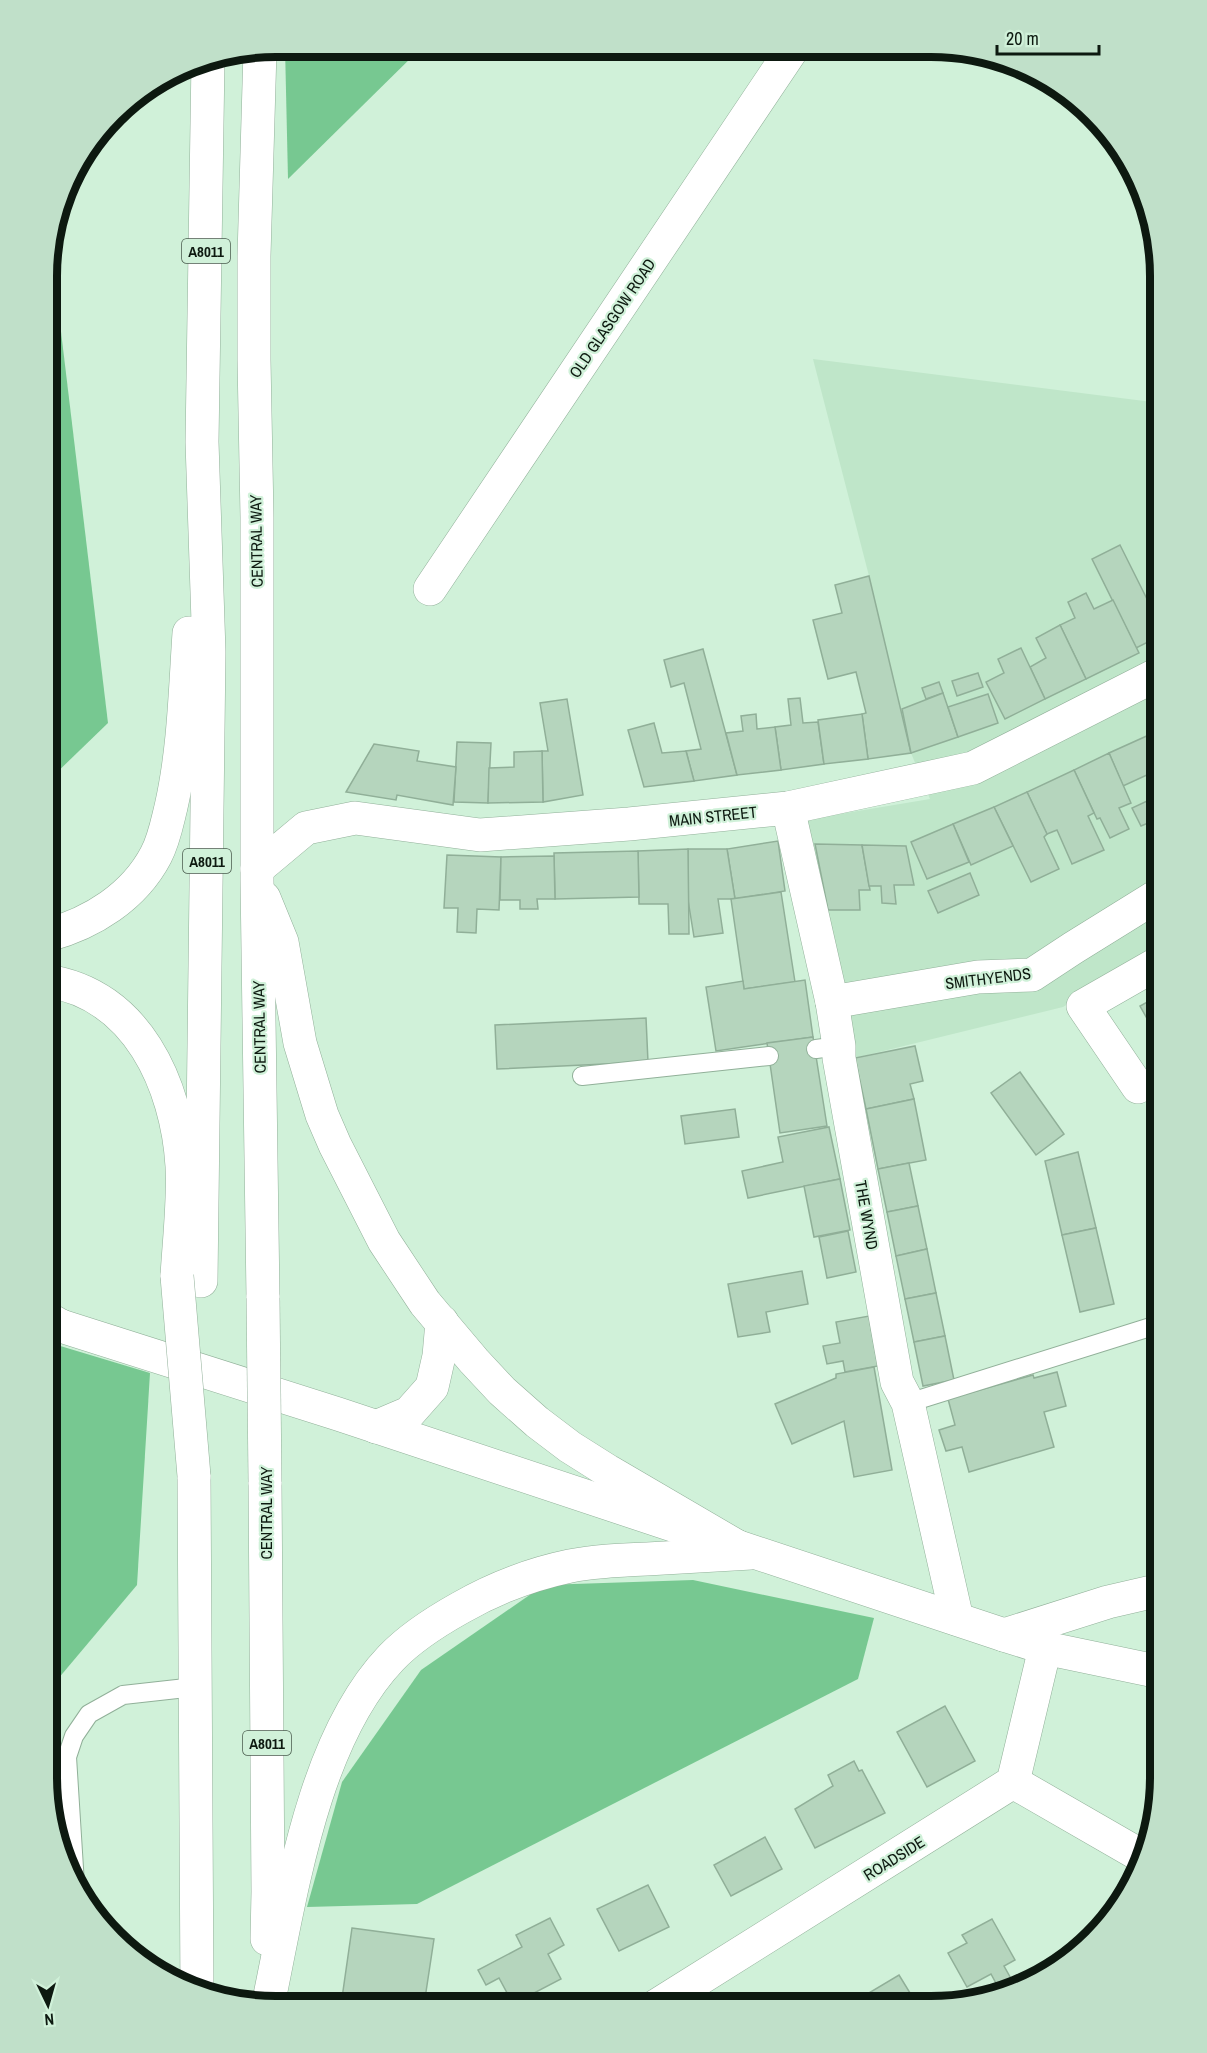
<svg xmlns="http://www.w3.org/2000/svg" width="1207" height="2053" viewBox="0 0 1207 2053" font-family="'Archivo Narrow',sans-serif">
  <rect width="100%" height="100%" fill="#d0f1d9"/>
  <polygon fill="#bfe6c9" points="813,359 1160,403 1160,948 1063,1007 855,1058 798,821 930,799 911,753 869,576"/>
  <polygon fill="#9de4b2" points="1093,116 1113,136 1143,188 1153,236"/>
  <g fill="#77c891">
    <polygon points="285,47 422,47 288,179"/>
    <polygon points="50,240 108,723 48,781 48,246"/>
    <polygon points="47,1342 150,1373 137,1585 47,1692"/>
    <polygon points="693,1580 874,1618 858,1679 417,1904 307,1907 342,1782 421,1670 544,1585"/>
  </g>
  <g fill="#b5d5bd" stroke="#90af98" stroke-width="1.5">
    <polygon points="1120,545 1149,603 1160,598 1160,636 1136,648 1092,559"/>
    <polygon points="869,576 911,753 868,759 862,714 866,713 856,672 828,679 813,620 842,613 835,585"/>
    <polygon points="1086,593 1094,609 1113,600 1139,653 1086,679 1060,625 1075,618 1068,602"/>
    <polygon points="1060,625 1086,679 1045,699 1030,667 1046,658 1036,638"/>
    <polygon points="1021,648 1045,699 1005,719 986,682 1004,673 998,659"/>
    <polygon points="703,649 737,775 694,781 686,751 701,749 684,683 671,687 664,660"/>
    <polygon points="978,673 983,687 957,696 952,681"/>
    <polygon points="939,682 943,693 926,699 922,688"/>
    <polygon points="943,693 958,737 911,753 902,709"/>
    <polygon points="988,694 998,723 958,737 948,707"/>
    <polygon points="800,698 803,723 818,722 824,764 781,770 775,727 791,725 788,699"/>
    <polygon points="567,699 583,795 543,802 542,751 548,751 540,703"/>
    <polygon points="756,714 757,729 775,727 781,770 737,775 726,733 743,731 741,716"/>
    <polygon points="862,714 868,759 824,764 818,720"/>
    <polygon points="654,723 662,753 686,751 694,781 644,787 628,730"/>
    <polygon points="1160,730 1160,769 1123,786 1109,753"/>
    <polygon points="457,742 491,743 488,803 454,802"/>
    <polygon points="374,744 419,751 417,761 456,767 453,805 397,795 396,800 346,792"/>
    <polygon points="542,751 543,802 488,803 489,768 514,767 514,752"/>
    <polygon points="1109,753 1131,803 1119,808 1129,829 1110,838 1100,818 1097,819 1074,770"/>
    <polygon points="1074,770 1094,813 1088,816 1104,850 1072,864 1057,830 1047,834 1027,792"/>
    <polygon points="1027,792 1047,834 1044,837 1059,869 1031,882 994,807"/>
    <polygon points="1160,795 1160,832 1158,833 1153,821 1141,826 1132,808"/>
    <polygon points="994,807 1013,846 971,865 953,824"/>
    <polygon points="953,824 969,862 927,879 911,842"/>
    <polygon points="778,841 785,891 735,899 727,849"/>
    <polygon points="815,844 862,845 870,890 859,890 860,910 828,910"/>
    <polygon points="862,845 906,846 914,885 894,885 896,904 882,903 881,886 869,886"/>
    <polygon points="688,849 727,849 735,899 718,899 723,933 694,937 688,900"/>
    <polygon points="688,849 689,934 669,934 668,904 639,904 638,851"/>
    <polygon points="638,851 639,897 555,899 554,853"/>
    <polygon points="447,855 501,857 499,910 477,909 476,933 457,932 458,908 444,908"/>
    <polygon points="554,856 555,899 537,899 538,909 520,909 520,900 500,900 501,857"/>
    <polygon points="970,873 979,895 938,913 928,891"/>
    <polygon points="781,892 795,982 744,989 731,899"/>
    <polygon points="805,980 813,1037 716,1051 706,987 743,981 744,989"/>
    <polygon points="1160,995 1160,1039 1159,1040 1140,1006"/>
    <polygon points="646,1018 648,1062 497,1069 495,1025"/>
    <polygon points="813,1037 827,1126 780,1133 767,1043"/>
    <polygon points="915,1046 923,1081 910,1084 914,1099 866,1109 855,1058"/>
    <polygon points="1020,1072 1064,1134 1036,1155 991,1093"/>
    <polygon points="914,1099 926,1160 878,1169 866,1109"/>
    <polygon points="735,1109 739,1137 685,1144 681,1116"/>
    <polygon points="829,1127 840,1179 748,1198 742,1171 783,1162 778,1137"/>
    <polygon points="1160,1146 1160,1177 1147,1154"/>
    <polygon points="1078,1152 1096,1228 1062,1235 1045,1161"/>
    <polygon points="909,1163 918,1206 887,1212 878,1169"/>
    <polygon points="840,1179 850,1230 814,1237 804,1186"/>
    <polygon points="918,1206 927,1249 896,1256 887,1212"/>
    <polygon points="1096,1228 1114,1304 1080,1312 1062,1235"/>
    <polygon points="848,1231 856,1272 827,1278 819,1237"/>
    <polygon points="927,1249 936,1293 905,1299 896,1256"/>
    <polygon points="802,1271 808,1304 766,1312 770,1332 738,1337 728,1284"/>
    <polygon points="936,1293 945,1336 914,1342 905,1299"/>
    <polygon points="869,1316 878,1366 845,1372 843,1361 827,1364 823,1346 840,1343 836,1322"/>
    <polygon points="945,1336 954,1380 923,1386 914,1342"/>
    <polygon points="874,1367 892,1470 854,1477 844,1421 792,1444 775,1404 836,1378 836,1374"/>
    <polygon points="1057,1372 1066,1406 1044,1412 1054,1447 969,1472 962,1447 946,1451 939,1430 955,1425 948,1399 1033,1375 1034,1378"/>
    <polygon points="945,1706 975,1761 927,1787 897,1732"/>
    <polygon points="854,1761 859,1771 862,1770 885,1813 815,1848 795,1809 833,1786 828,1775"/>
    <polygon points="1160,1792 1160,1793 1155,1816 1147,1800"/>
    <polygon points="765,1837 782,1869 731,1896 714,1865"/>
    <polygon points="648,1885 669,1927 619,1951 597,1909"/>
    <polygon points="550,1918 564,1945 548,1954 561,1979 513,2004 499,1978 486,1985 478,1970 522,1947 516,1935"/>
    <polygon points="992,1919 1015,1960 1004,1966 1014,1984 1007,1988 1005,1983 998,1987 991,1974 967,1987 948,1953 967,1943 962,1935"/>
    <polygon points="352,1928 434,1939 424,2005 341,2005"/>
    <polygon points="899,1975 918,2006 847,2006"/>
  </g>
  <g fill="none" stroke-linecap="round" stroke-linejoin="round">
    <defs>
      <g id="service">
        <polyline points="816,1049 839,1046"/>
        <polyline points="582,1076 769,1056"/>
        <polyline points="908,1403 1160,1324"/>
        <polyline points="75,1884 67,1757 74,1736 89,1714 123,1695 195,1687"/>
      </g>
      <g id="minor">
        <polyline points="430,589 793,48"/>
        <polyline points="788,808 832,1002 839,1046 839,1058 897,1382 908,1403 957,1619"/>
        <polyline points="257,869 306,828 355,818 480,835 629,824 788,808 973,768 1160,673"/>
        <polyline points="832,1002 978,977 1032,975 1073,948 1160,894"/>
        <polyline points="1138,1087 1083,1006 1160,962"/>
        <polyline points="1004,1635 1108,1602 1160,1590"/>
        <polyline points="1013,1782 1145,1858"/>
        <polyline points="656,2006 1013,1782 1045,1648"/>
      </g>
      <polyline id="tertiary" points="61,1326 338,1414 1004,1635 1045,1648 1160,1672"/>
      <g id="primary">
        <polyline points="260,50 254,256 254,360 257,517 257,880 263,1298"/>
        <polyline points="264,898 282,942 300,1043 322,1115 335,1145 384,1241 425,1303 474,1361 502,1391 537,1422 570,1447 608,1471 738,1547"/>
        <path d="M48 935C92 923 134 897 156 855 164 840 167 823 171 807 184 750 185 691 189 633"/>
        <path d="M47 981C137 994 177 1085 182 1166 184 1200 179 1241 177 1276"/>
        <polyline points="201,1281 209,652 202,442 208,60"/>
        <polyline points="47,1318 61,1326"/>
        <polyline points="376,1427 409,1413 432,1387 439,1356 442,1322"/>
        <polyline points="194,1476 197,1992"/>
        <polyline points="265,1482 268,1892 267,1939"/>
        <path d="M268 2005C291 1896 312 1741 391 1658 411 1637 435 1622 460 1608 493 1589 532 1574 570 1566 595 1561 621 1560 647 1559 681 1557 716 1555 751 1553"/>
      </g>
    </defs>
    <use href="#service" stroke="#91b099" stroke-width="20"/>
    <use href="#minor" stroke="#91b099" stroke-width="34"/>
    <use href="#tertiary" stroke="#91b099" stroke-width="34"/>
    <use href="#primary" stroke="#91b099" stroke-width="34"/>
    <use href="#service" stroke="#fff" stroke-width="18"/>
    <use href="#minor" stroke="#fff" stroke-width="33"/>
    <use href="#tertiary" stroke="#fff" stroke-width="33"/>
    <use href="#primary" stroke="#fff" stroke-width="33"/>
    <defs>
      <g id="primary-bridge">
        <polyline points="177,1276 194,1476"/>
        <polyline points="263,1298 265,1482"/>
      </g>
    </defs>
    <use href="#primary-bridge" stroke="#91b099" stroke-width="34" stroke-linecap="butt"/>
    <use href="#primary-bridge" stroke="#fff" stroke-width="33"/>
  </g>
  <g text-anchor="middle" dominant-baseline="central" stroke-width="4.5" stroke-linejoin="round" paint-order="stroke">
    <g fill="#d0f1d9" stroke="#485a4c" stroke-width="1.5">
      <rect x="182" y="239" width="48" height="24" rx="4.5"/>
      <rect x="183" y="849" width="48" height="24" rx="4.5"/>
      <rect x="243" y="1731" width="48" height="24" rx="4.5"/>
    </g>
    <g font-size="15" font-weight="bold" fill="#0d1910">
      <text x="206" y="251">A8011</text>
      <text x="207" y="861">A8011</text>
      <text x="267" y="1743">A8011</text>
    </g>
    <g font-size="16" fill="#0d1910" stroke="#d0f1d9">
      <text transform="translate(612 318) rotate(-56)">OLD GLASGOW ROAD</text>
      <text transform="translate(256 541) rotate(-91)">CENTRAL WAY</text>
      <text transform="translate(713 816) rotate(-6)">MAIN STREET</text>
      <text transform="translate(988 978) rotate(-7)">SMITHYENDS</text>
      <text transform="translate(259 1027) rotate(-91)">CENTRAL WAY</text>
      <text transform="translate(867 1215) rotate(80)">THE WYND</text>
      <text transform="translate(266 1513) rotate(-90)">CENTRAL WAY</text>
      <text transform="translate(894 1858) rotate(-32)">ROADSIDE</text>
    </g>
  </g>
  <path d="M0 0H1207V2053H0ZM276 57H931A219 219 0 0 1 1150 276V1777A219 219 0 0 1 931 1996H276A219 219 0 0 1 57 1777V276A219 219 0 0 1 276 57Z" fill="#c0e0c9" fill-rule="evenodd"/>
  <path fill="none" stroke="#0d1910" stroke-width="8" d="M276 57H931A219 219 0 0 1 1150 276V1777A219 219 0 0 1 931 1996H276A219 219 0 0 1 57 1777V276A219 219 0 0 1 276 57Z"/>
  <g transform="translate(48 2005) rotate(175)" stroke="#d0f1d9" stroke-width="4.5" paint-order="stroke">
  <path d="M0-4.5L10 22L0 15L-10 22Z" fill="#0d1910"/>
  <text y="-9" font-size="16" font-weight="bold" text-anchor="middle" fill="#0d1910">N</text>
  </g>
  <path d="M997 45v9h102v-9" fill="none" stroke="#0d1910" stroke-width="3"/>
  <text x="1006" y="45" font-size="18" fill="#0d1910" stroke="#d0f1d9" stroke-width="4.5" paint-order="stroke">20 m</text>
</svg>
